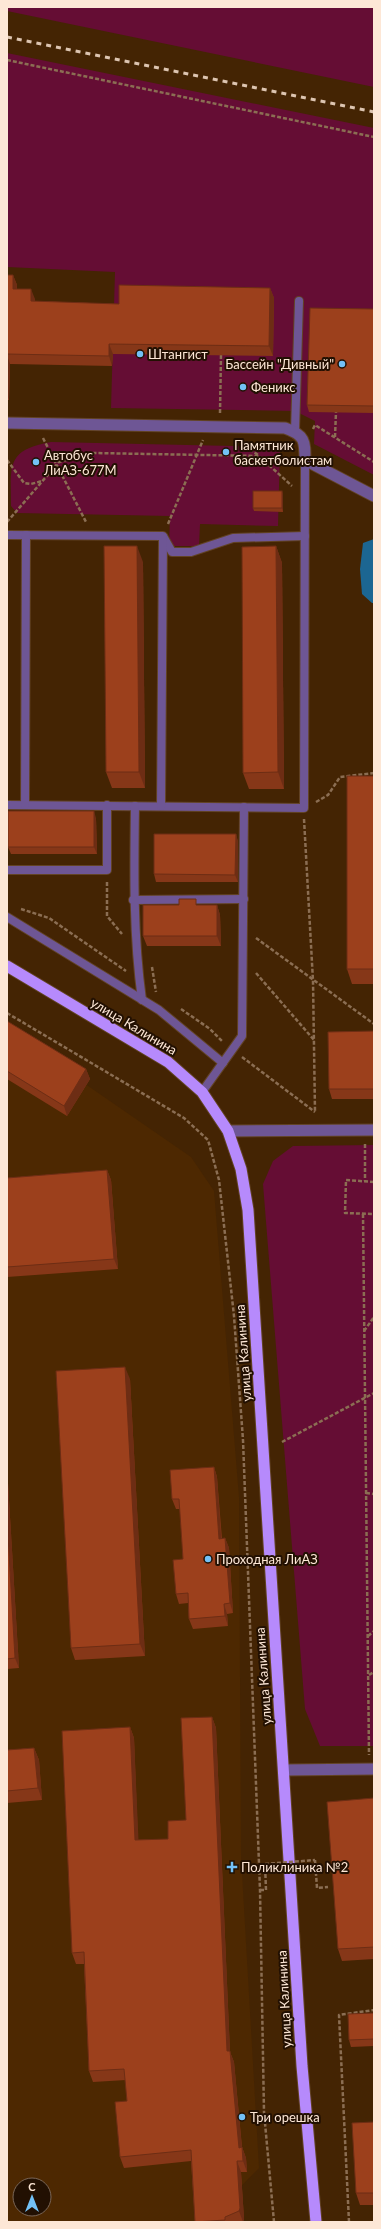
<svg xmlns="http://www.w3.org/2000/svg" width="381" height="2229" viewBox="0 0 381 2229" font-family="Lato,sans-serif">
  <rect width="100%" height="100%" fill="#442403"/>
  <path fill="#4d2801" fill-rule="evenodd" d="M7 1030 191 1157 214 1191 239 1497 241 1856 259 2168 206 2222H7ZM20 2185H44V2209H20Z"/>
  <g fill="#650d34">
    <polygon points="7,7 374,7 374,87 7,11"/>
    <polygon points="7,53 374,128 374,475 314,444 315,421 295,411 111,408 115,272 7,267"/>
    <path d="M51 442 280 447 278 526 200 524 199 546H169L170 516 17 513 11 506C11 467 5 450 51 442Z"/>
    <polygon points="374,1145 374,1746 320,1746 305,1709 263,1184 273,1161 293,1146"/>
  </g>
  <polygon fill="#1c6692" points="374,539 374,603 372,603 362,594 360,569 363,543"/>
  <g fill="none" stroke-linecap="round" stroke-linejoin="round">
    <defs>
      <g id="service">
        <polyline points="295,431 299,301"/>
        <polyline points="7,535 163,536 172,552 191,552 233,538 305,536"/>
        <polyline points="7,805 304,808 305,460"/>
        <polyline points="25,805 26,535"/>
        <path d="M135 806C134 871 133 935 142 1000"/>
        <polyline points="161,806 163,537"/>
        <polyline points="7,870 107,870 107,805"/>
        <polyline points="133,900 244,899"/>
        <polyline points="7,917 159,1010 223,1063"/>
        <polyline points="202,1092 242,1036 244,807"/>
      </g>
      <g id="minor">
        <path d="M7 423 285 428C305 435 305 441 305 460L374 496"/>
        <polyline points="228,1131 374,1130"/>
        <polyline points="285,1770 374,1769"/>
      </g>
      <polyline id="trunk" points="7,966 168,1062 202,1092 228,1131 241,1169 248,1210 302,2066 316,2222"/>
    </defs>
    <use href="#service" stroke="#624325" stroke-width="10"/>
    <use href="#minor" stroke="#624325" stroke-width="13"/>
    <use href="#trunk" stroke="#624325" stroke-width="13"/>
    <g stroke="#8b6e53" stroke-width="2.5" stroke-dasharray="4 2" stroke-linecap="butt">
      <polyline points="7,60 374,137"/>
      <polyline points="220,413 221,355"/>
      <polyline points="313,429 315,425 374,462"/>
      <polyline points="335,437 336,412"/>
      <polyline points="43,438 86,522"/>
      <polyline points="240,442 258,455"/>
      <polyline points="7,460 24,483 31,484 42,481"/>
      <polyline points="7,522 59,462 94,453 259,456 292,486"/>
      <polyline points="168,524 203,440"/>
      <polyline points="316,802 328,795 340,777 374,773"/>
      <polyline points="304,819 313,981 315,1112"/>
      <polyline points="107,882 107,916 122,934"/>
      <polyline points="21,909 49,918 126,971"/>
      <polyline points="256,938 374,1024"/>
      <polyline points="152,967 156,992"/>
      <polyline points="256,973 314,1040"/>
      <polyline points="181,1009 210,1029 223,1042"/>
      <polyline points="7,1013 184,1118 208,1140 219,1180 234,1316 243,1440 260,1890 264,2112 274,2222"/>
      <polyline points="242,1057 315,1112"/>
      <polyline points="365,1144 365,1181"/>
      <polyline points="374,1182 346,1180 345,1213 374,1214"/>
      <polyline points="363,1214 369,1755"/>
      <polyline points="364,1331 374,1317"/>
      <polyline points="282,1442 374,1393"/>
      <polyline points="366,1493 374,1494"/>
      <polyline points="368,1636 374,1631"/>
      <polyline points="369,1675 374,1672"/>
      <polyline points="315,1860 317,1888 328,1887"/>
      <polyline points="260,1890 266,1890 265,1864"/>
      <polyline points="349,2222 339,2015 374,2010"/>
    </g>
    <use href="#service" stroke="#6e5695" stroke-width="8"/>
    <use href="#minor" stroke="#6e5695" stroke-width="11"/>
    <use href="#trunk" stroke="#b68afc" stroke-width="11"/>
    <polyline stroke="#ddc5b1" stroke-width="3" stroke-dasharray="5 5" stroke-linecap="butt" points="7,37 374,112"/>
    <polyline stroke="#8b6e53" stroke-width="2.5" stroke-dasharray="4 2" stroke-linecap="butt" points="265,1864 315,1860"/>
  </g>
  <g fill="#863718">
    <polygon points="7,275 13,275 17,285 17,289 35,299 35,301 119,304 270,288 274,298 273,356 113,354 112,366 10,364 9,400 7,400"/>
    <polygon points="374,309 374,413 309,412 307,405"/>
    <polygon points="282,491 283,495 283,512 254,511 253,508"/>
    <polygon points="276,546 282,563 284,789 249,789 243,773"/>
    <polygon points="143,562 145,788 112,788 106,772"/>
    <polygon points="374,776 374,984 352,984 347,969"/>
    <polygon points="96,818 97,854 11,854 8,847"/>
    <polygon points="236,834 238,842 238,882 156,882 154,874"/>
    <polygon points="198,905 217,905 220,915 221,946 147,946 143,936"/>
    <polygon points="7,1021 86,1069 90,1079 67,1116 7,1079"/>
    <polygon points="374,1031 374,1099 332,1099 329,1089"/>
    <polygon points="107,1170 111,1180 118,1269 7,1277 7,1178"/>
    <polygon points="130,1379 145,1656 75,1660 71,1648"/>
    <polygon points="7,1466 19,1668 7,1669"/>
    <polygon points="214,1467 217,1477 222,1539 225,1538 229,1548 233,1613 227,1614 228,1626 193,1629 189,1619 188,1603 179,1604 176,1594 183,1559 180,1509 176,1509 172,1499"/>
    <polygon points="212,1717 216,1728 230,2052 234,2062 242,2147 246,2158 247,2172 241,2172 244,2219 243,2222 195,2222 191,2161 124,2168 120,2157 127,2101 126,2080 93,2082 89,2071 84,1964 76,1964 72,1953 130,1727 134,1738 138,1840 168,1839 186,1820"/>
    <polygon points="7,1742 8,1750 34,1748 39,1760 42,1800 7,1803"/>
    <polygon points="374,1798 374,1959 342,1961 338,1949"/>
    <polygon points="374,2013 374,2046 351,2047 349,2040"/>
    <polygon points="374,2122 374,2205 360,2205 356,2193"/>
  </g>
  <g fill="#6d2d14">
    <polygon points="13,275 17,285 16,299 13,289"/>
    <polygon points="270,288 274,298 273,356 269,346"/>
    <polygon points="31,289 35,299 35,311 31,301"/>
    <polygon points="109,344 113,354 112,366 109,356"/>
    <polygon points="7,355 10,364 9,400 7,394"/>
    <polygon points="282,491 283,495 283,512 282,508"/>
    <polygon points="137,546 143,562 145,788 139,772"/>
    <polygon points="276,546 282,563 284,789 278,772"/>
    <polygon points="94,811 96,818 97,854 94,847"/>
    <polygon points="236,834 238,842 238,882 235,875"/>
    <polygon points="217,905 220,915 221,946 217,936"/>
    <polygon points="86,1069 90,1079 67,1116 64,1106"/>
    <polygon points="107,1170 111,1180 118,1269 114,1259"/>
    <polygon points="125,1367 130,1379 145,1656 140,1644"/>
    <polygon points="7,1466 19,1668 15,1658 7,1517"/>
    <polygon points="214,1467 217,1477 222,1549 219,1539"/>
    <polygon points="225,1538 229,1548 233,1613 230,1603"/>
    <polygon points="224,1604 227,1614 228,1626 225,1616"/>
    <polygon points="212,1717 216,1728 230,2052 234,2062 243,2159 239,2148 227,2051"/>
    <polygon points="130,1727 134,1738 139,1851 135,1840"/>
    <polygon points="34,1748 39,1760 42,1800 38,1788"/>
    <polygon points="242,2147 246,2158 247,2172 243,2161"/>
    <polygon points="237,2161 241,2172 244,2219 243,2222 239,2211"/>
  </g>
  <g fill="#9c401c" stroke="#6d2d14">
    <polygon points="7,275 13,275 13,289 31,289 31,301 119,304 119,285 270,288 269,346 109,344 109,356 7,354"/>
    <polygon points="310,308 374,309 374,406 307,405"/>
    <rect x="253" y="491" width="29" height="17"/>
    <polygon points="104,546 137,546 139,772 106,772"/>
    <polygon points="276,546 278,772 243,773 242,547"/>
    <rect x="347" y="776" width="27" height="193"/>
    <rect x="8" y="811" width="86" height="36"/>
    <polygon points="154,834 236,834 235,875 154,874"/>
    <polygon points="179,899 196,899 196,905 217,905 217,936 143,936 143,905 179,905"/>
    <polygon points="7,1021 86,1069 64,1106 7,1071"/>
    <polygon points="374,1031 374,1089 329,1089 328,1032"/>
    <polygon points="107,1170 114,1259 7,1267 7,1178"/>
    <polygon points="125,1367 140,1644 71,1648 56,1371"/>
    <polygon points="214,1467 219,1539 225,1538 230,1603 224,1604 225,1616 189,1619 188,1593 176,1594 173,1560 183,1559 179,1499 172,1499 170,1470"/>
    <polygon points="7,1517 15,1658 7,1659"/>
    <polygon points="212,1717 227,2051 230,2051 239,2148 242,2147 243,2161 237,2161 240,2208 239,2211 225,2217 225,2220 195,2222 191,2150 120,2157 115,2102 127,2101 124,2069 89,2071 84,1952 72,1953 62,1731 130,1727 135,1840 168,1839 168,1821 186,1820 181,1718"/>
    <polygon points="34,1748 38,1788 7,1791 7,1750"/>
    <polygon points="374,1798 374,1947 338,1949 327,1802"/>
    <polygon points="374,2013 374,2039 349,2040 348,2014"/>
    <polygon points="374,2122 374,2193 356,2193 352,2123"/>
  </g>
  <g fill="#73c1f6" stroke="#221002" stroke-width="1.5">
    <circle cx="140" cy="354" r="4"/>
    <circle cx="342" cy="364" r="4"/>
    <circle cx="243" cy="387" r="4"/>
    <circle cx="226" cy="452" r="4"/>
    <circle cx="36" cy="462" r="4"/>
    <circle cx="208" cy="1559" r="4"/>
    <path d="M230 1861h4v4h4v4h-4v4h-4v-4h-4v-4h4z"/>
    <circle cx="242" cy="2117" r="4"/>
  </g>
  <g text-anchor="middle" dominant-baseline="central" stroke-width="4" stroke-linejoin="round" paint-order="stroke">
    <g font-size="13" fill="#fde7d6" stroke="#221002" text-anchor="start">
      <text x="148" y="354">Штангист</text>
      <text x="334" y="364" text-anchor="end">Бассейн "Дивный"</text>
      <text x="251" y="387">Феникс</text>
      <text x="234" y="445">Памятник<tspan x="234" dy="15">баскетболистам</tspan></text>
      <text x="44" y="455">Автобус<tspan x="44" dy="15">ЛиАЗ-677М</tspan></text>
      <text x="216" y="1559">Проходная ЛиАЗ</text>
      <text x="241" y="1867">Поликлиника №2</text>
      <text x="250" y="2117">Три орешка</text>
    </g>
    <g font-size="13" fill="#fde7d6" stroke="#221002">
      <text transform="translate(134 1026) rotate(31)">улица Калинина</text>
      <text transform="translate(243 1353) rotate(-94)">улица Калинина</text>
      <text transform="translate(263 1676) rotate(-94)">улица Калинина</text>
      <text transform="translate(284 1999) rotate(-93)">улица Калинина</text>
    </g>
  </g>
  <rect width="381" height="2229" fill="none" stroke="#fde7d6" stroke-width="16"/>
  <g transform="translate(32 2197)"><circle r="19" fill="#221002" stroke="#7a6657"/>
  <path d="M0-3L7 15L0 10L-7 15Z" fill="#73c1f6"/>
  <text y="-6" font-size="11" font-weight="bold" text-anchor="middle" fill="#fde7d6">С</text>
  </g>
</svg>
